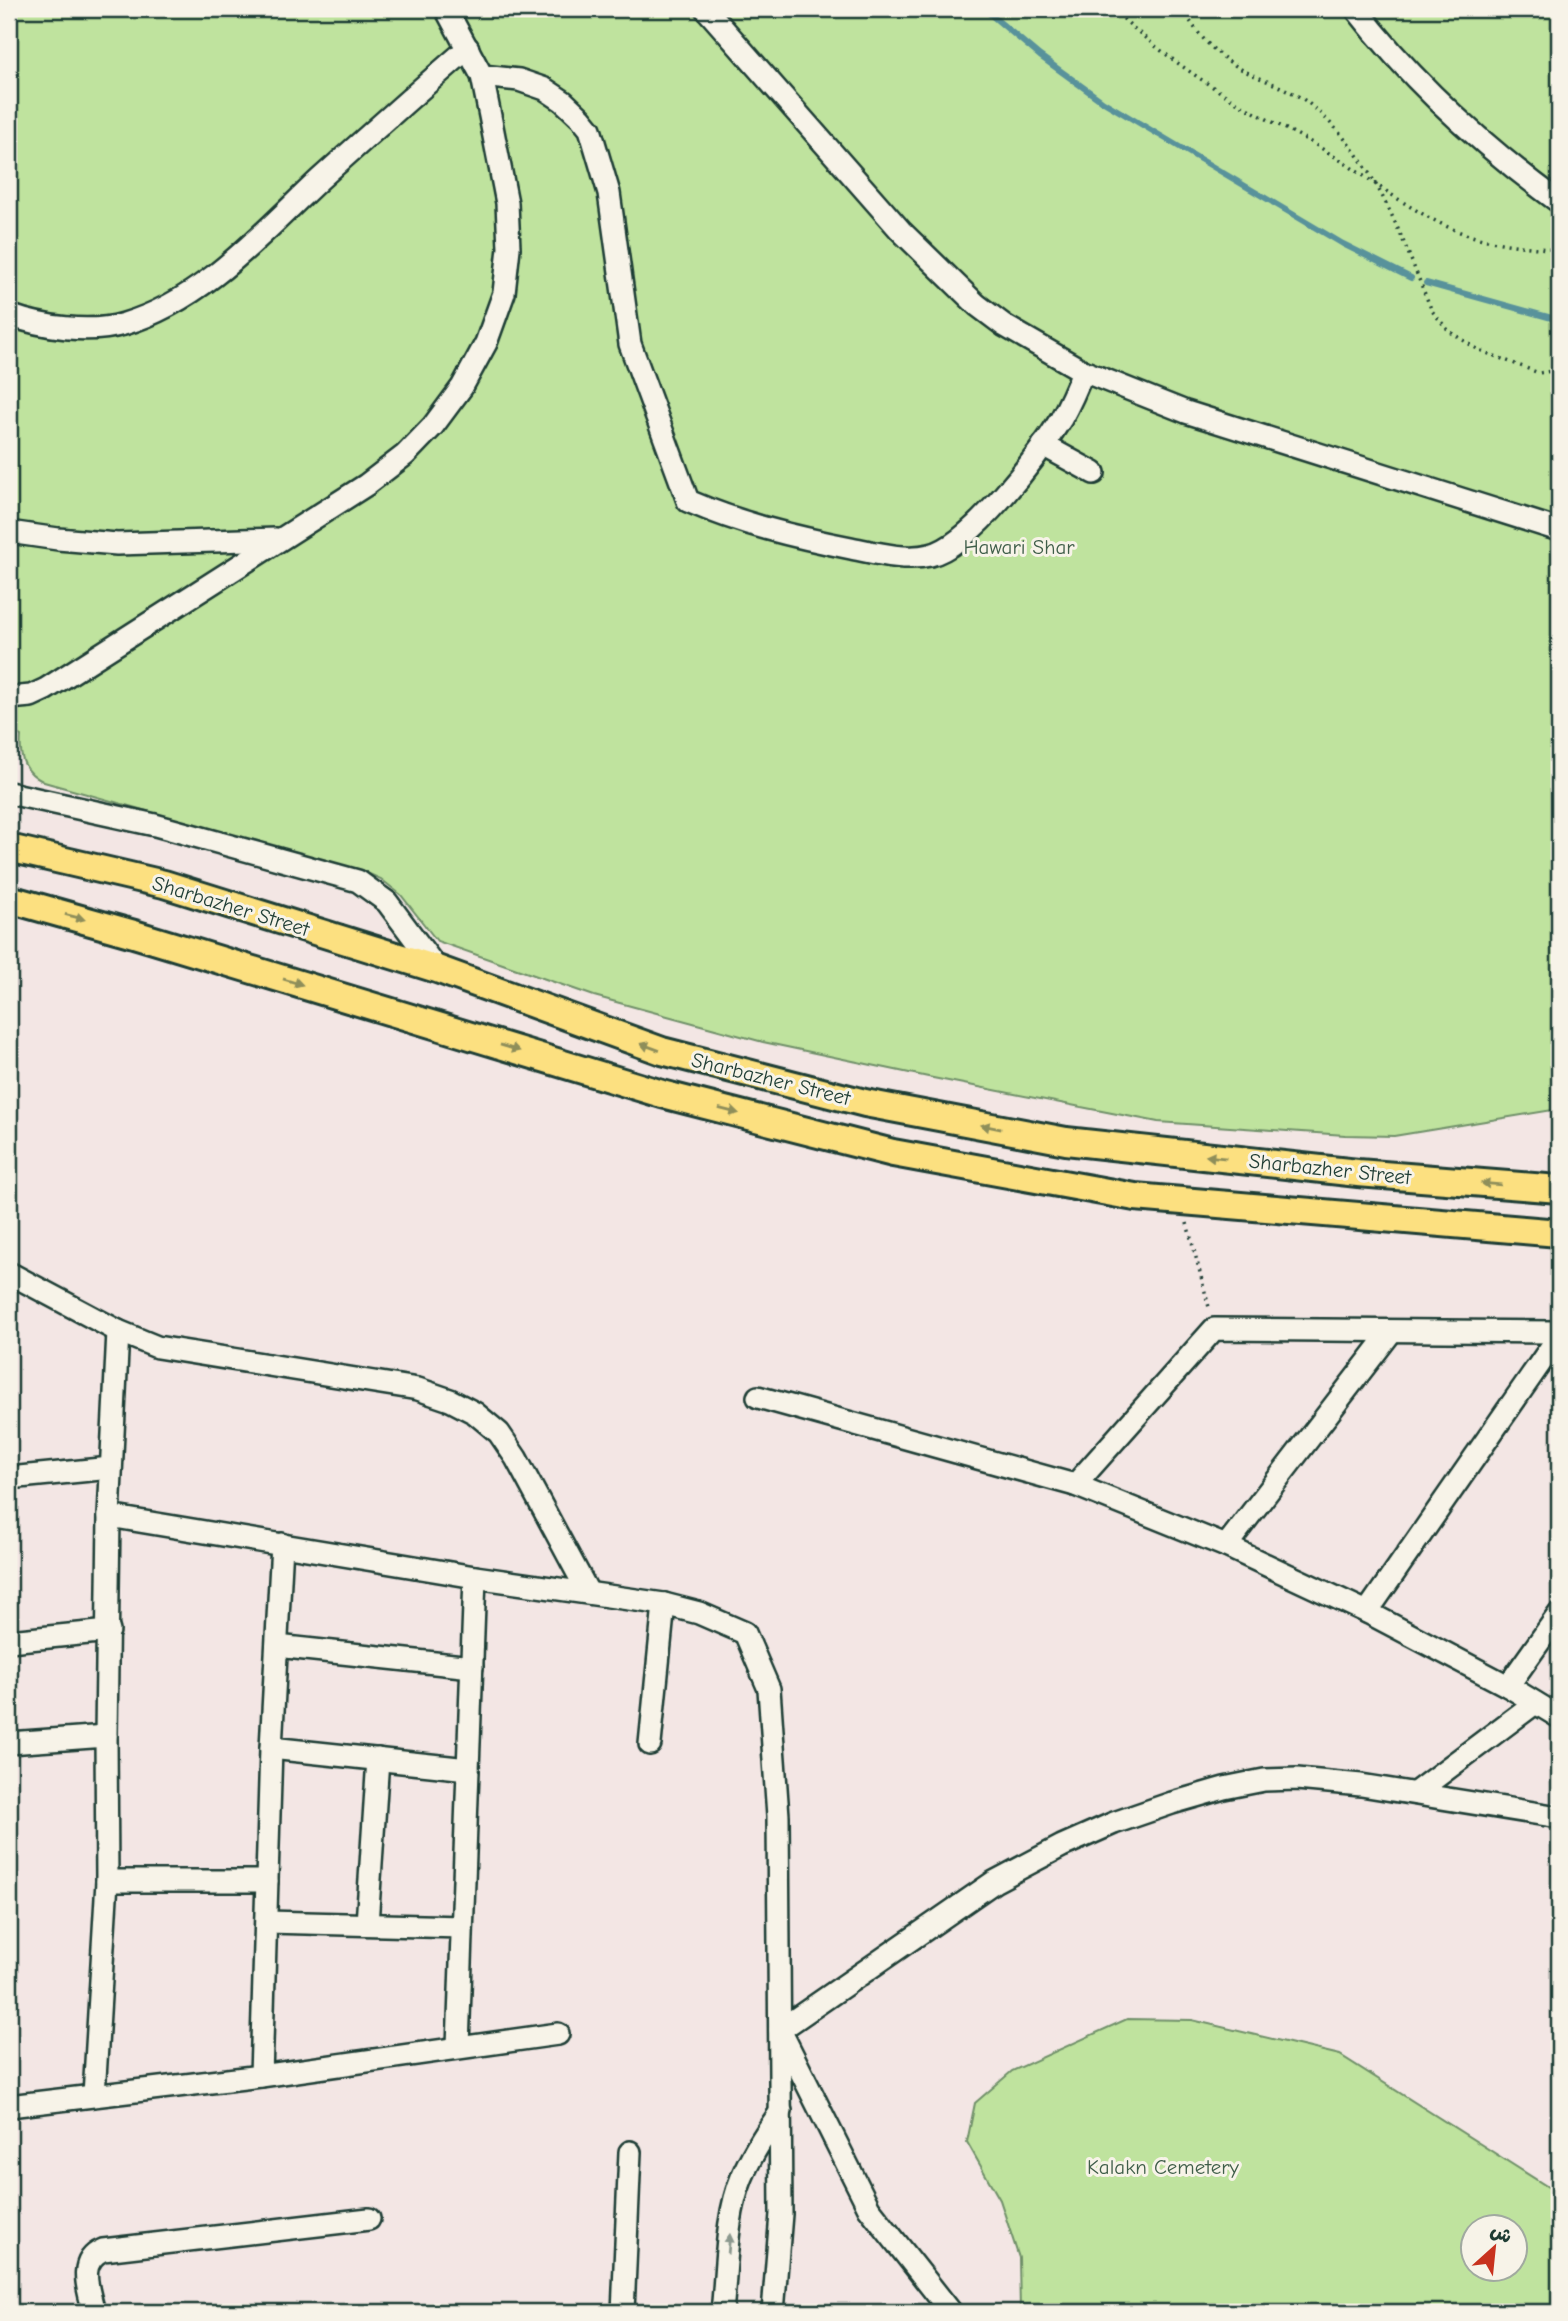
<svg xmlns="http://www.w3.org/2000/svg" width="1568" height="2321" viewBox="0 0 1568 2321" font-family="'Comic Neue','Playpen Sans Arabic',sans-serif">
  <rect width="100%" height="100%" fill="#f3e6e4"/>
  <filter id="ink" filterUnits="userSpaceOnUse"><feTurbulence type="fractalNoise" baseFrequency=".0143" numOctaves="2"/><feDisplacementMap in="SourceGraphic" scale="14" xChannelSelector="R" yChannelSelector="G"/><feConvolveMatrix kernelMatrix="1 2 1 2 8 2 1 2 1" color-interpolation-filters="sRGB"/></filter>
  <g filter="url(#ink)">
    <g fill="#bfe39e" stroke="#6f9069" stroke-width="2" fill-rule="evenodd">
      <path d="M9 9H1559V1109L1394 1136 1345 1135 1158 1122 933 1078 763 1042 594 996 437 941 401 895 381 879 367 873 44 782C24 772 19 758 21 736L9 730Z"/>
      <path d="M1127 2019 1192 2020 1340 2055 1559 2194V2312H1020L1019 2258 1000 2200 967 2142 975 2103 1012 2071ZM1474 2226H1516V2268H1474Z"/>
    </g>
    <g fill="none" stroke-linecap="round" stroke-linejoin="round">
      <g stroke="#59929b" stroke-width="6">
        <polyline points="984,9 1040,56 1102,101 1343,244 1411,278"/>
        <polyline points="1426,283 1559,320"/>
      </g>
      <defs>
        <g id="minor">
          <polyline points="706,9 901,231 977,305 1005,326 1083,371 1186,412 1559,530"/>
          <path d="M1356 9C1413 83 1484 147 1559 202"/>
          <path d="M482 76 519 80 545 89 563 101 581 118 590 129 609 193 630 344 688 501C741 524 795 537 851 548 876 553 905 561 930 555 971 546 1039 454 1061 419 1070 403 1077 387 1083 371"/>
          <path d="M9 315C42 327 89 334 124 324 203 301 262 233 320 179 369 135 418 91 468 48"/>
          <polyline points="1043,445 1094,473"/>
          <polyline points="9,532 58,539 117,544 276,539"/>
          <polyline points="9,698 31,696 46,689 366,485 405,455 433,426 462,387 486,343 504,293 509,248 507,203 490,116 482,76 446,9"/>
          <polyline points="9,793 155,825 358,881 387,902 437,969"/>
          <polyline points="9,1273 118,1331 157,1347 418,1389 450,1400 475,1413 499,1433 516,1458 588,1592"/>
          <polyline points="758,1397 1075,1485 1226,1546 1367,1612 1508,1686 1559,1717"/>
          <polyline points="9,1478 111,1468"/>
          <polyline points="1075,1485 1214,1329 1559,1332"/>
          <polyline points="109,1516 475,1577 664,1604 699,1613 745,1633 769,1689 778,1816 781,2214 773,2312"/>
          <polyline points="1226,1546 1391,1332"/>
          <polyline points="1367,1612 1559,1336"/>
          <polyline points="9,1641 109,1631"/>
          <polyline points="277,1646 472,1667"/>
          <polyline points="1508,1686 1559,1614"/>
          <polyline points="9,1743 106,1736"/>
          <polyline points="650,1744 664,1604"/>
          <polyline points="271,1748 468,1769"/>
          <polyline points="1415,1793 1535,1703"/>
          <polyline points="107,1881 267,1881"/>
          <polyline points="267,1922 462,1927"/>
          <polyline points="367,1924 378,1759"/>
          <polyline points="458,2046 475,1577"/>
          <polyline points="261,2076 271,1748 282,1544"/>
          <polyline points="94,2095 107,1881 106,1736 109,1516 118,1331"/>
          <polyline points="9,2106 261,2076 558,2034"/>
          <path d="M94 2312C89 2291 76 2261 103 2250L369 2219"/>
          <polyline points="623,2312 630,2152"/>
          <path d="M722 2312C727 2268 725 2218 742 2177 752 2153 766 2132 781 2111"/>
          <polyline points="951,2312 869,2208 780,2030 994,1882 1062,1846 1114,1823 1172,1803 1224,1788 1264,1780 1297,1779 1361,1785 1559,1817"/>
        </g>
        <g id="major">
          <polyline points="9,848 164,884 437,969 662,1051 865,1103 1066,1141 1358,1173 1559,1189"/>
          <polyline points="9,899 134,934 662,1094 893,1153 1135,1197 1559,1233"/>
        </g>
      </defs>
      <use href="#minor" stroke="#1f3d34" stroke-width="26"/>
      <use href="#major" stroke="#1f3d34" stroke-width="32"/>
      <g stroke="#1f3d34" stroke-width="3.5" stroke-dasharray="2 5" stroke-linecap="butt">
        <path d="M1113 9C1152 47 1198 79 1245 107 1271 122 1298 134 1324 150 1369 177 1411 213 1460 232 1492 244 1526 247 1559 250"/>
        <path d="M1183 9C1197 35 1215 54 1241 69 1265 82 1291 88 1312 106 1378 162 1400 235 1432 311L1449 331 1479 350 1539 373 1559 370"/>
        <polyline points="1187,1223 1210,1311"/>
      </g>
      <use href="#minor" stroke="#f7f3e8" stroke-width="21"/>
      <use href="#major" stroke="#fce080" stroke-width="26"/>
    </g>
    <defs><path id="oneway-solid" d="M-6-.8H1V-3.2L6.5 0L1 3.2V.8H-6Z" transform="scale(1.75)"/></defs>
    <g fill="#8e8e5a">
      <use href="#oneway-solid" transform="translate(75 917) rotate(15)"/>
      <use href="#oneway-solid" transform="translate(293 982) rotate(17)"/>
      <use href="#oneway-solid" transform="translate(650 1047) rotate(-160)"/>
      <use href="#oneway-solid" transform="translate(510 1048) rotate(17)"/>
      <use href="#oneway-solid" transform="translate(729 1111) rotate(14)"/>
      <use href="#oneway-solid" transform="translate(991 1127) rotate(-169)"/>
      <use href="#oneway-solid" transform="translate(1216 1157) rotate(-174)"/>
      <use href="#oneway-solid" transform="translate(1491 1184) rotate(-175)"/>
    </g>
    <use fill="#8b988e" href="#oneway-solid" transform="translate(729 2244) rotate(-85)"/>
  </g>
  <g text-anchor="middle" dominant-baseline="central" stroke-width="6" stroke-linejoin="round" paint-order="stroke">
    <g font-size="21" fill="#3f5e49" stroke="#f7f3e8">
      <text x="1019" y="547">Hawari Shar</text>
      <text x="1163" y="2167">Kalakn Cemetery</text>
    </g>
    <g font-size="21" fill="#1f3d34" stroke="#f7f3e8">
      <text transform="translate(231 906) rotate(17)">Sharbazher Street</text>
      <text transform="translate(771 1079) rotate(14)">Sharbazher Street</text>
      <text transform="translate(1330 1169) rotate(6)">Sharbazher Street</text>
    </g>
  </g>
  <rect width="1568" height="2321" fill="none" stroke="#f7f3e8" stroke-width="35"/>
  <rect x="18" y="18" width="1533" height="2286" fill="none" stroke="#1f3d34" stroke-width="2.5" filter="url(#ink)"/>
  <g transform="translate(1494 2248) rotate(27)"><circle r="33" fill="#f7f3e8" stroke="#a1aaa0" stroke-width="2"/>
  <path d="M0-5L12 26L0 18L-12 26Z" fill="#c8321e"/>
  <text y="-10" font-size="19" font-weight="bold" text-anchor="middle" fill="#1f3d34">ش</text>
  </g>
</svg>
